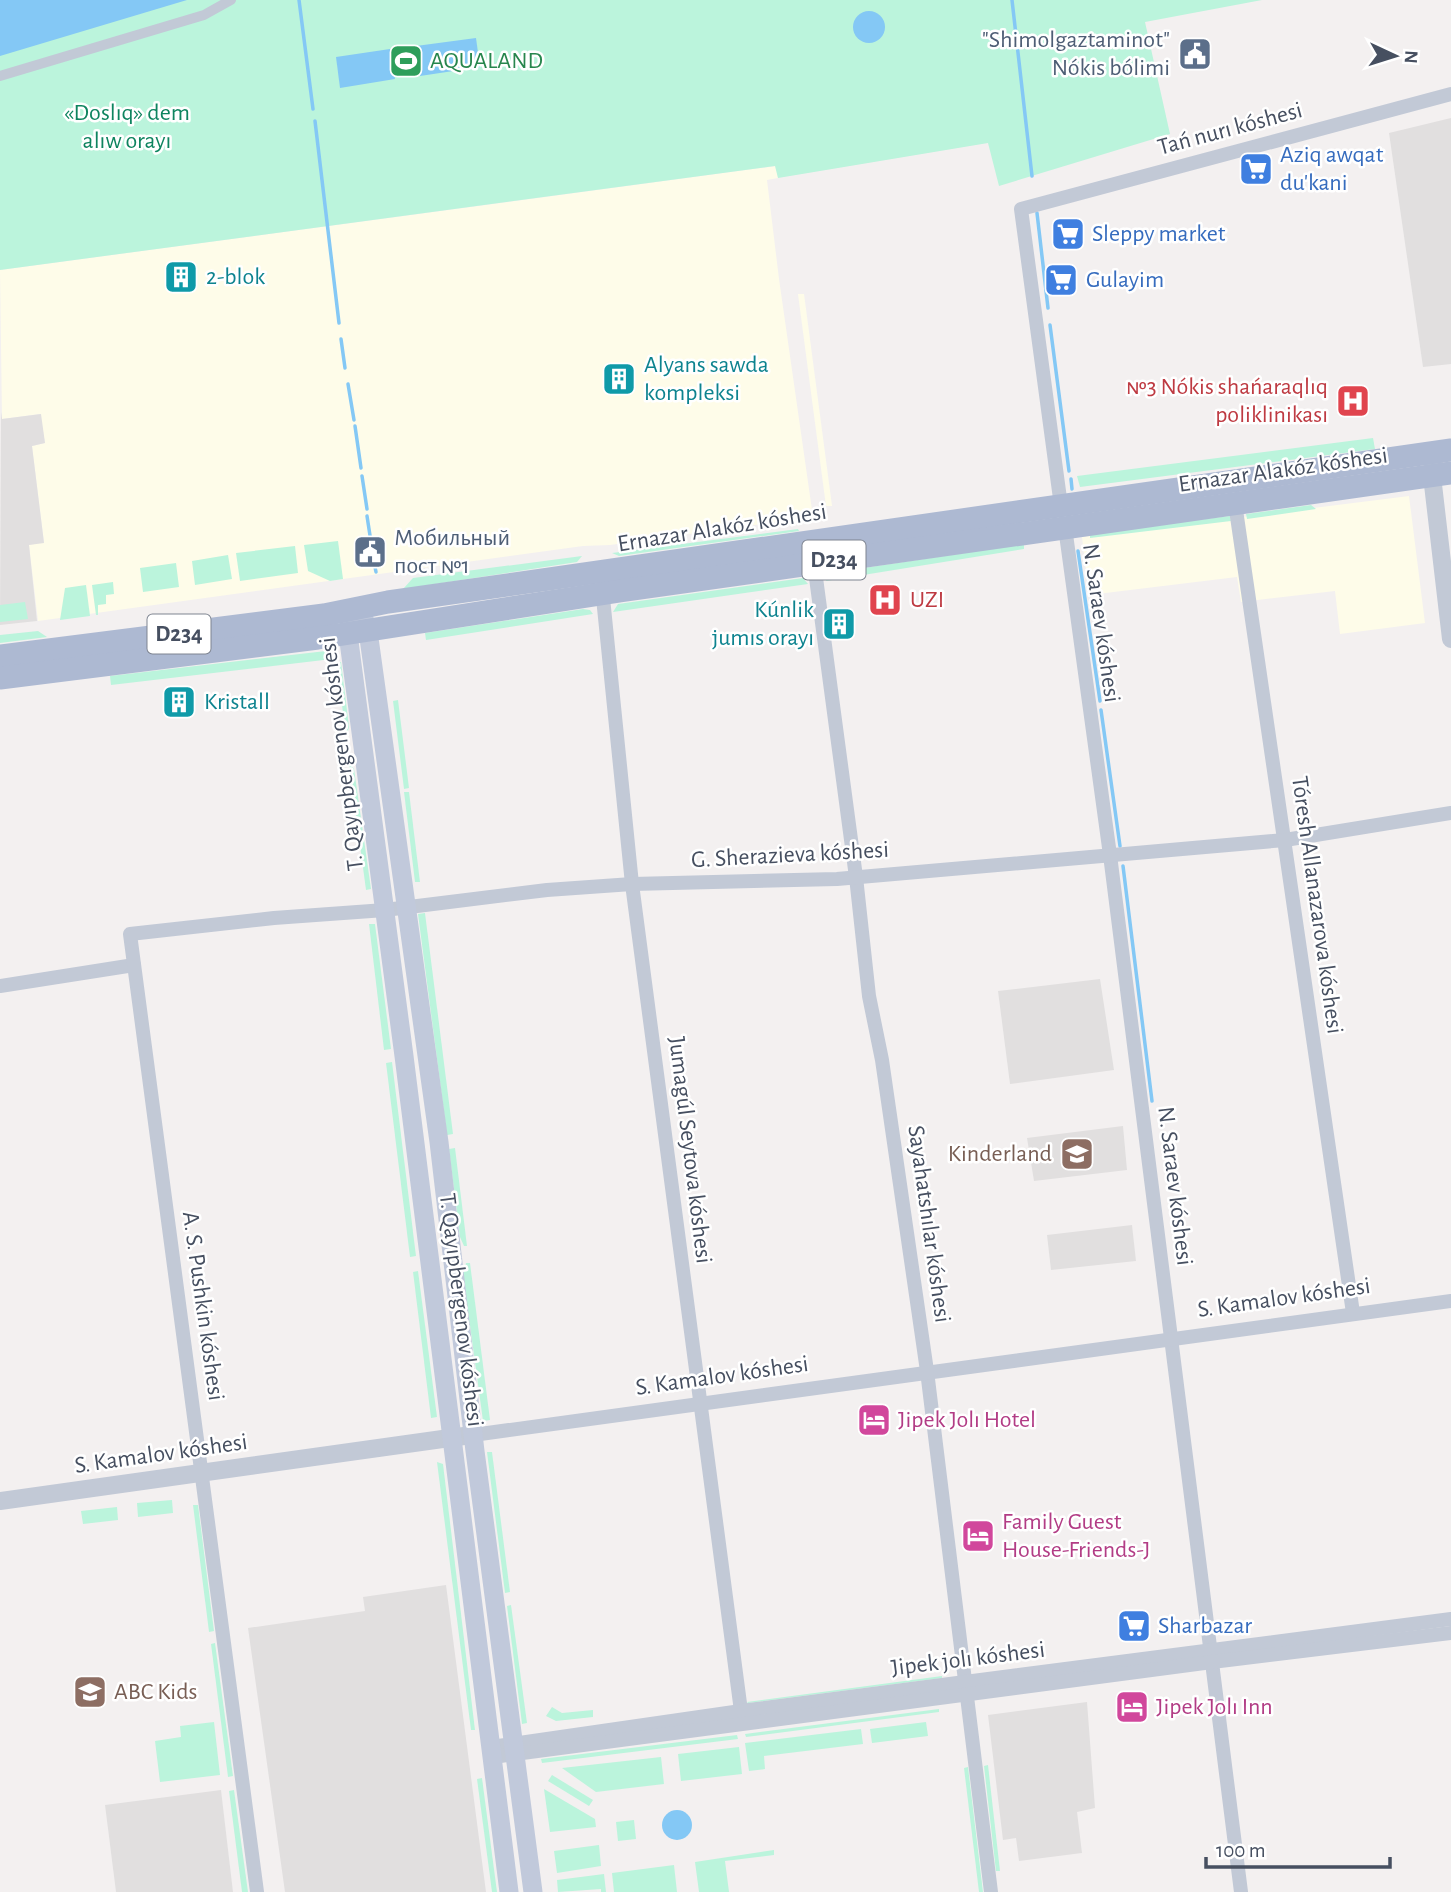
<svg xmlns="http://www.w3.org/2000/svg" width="1451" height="1892" viewBox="0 0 1451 1892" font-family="'Alegreya Sans',sans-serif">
  <rect width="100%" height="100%" fill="#f3f0f0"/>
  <g fill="#fefce9">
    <polygon points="776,166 778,178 767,180 779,279 813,517 610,545 583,546 38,621 29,545 44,542 32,446 45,443 40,414 2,419 0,270"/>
    <polygon points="798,294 804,294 832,506 826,506"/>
    <polygon points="1409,496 1425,623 1340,634 1335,591 1241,602 1237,577 1089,595 1082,537"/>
  </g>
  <g fill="#e1dfdf">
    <polygon points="1451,118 1451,364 1423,367 1389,133"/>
    <polygon points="1,412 2,419 41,414 45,443 32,446 44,543 29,545 37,621 0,625"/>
    <polygon points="1100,979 1114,1070 1010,1084 998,991"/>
    <polygon points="1123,1126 1127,1170 1034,1181 1027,1138"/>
    <polygon points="1132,1225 1136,1261 1051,1270 1047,1235"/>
    <polygon points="446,1585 486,1892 285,1892 248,1628 365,1611 363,1597"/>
    <polygon points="1087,1702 1095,1808 1077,1812 1082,1853 1019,1861 1016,1838 1003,1840 988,1715"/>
    <polygon points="221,1790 233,1892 116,1892 105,1805"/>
  </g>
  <g fill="#bbf4dc">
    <polygon points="0,0 1262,0 1145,22 1170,134 999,186 988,143 778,178 775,166 0,270"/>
    <polygon points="1373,438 1375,449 1080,487 1077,476"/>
    <polygon points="1311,505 1316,509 1247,519 1246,514"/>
    <polygon points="1230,516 1231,521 1090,538 1090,533"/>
    <polygon points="798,529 799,531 619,556 612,553"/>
    <polygon points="338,541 343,579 330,581 308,571 304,545"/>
    <polygon points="1024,544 1024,549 826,581 830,573"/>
    <polygon points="295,546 298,573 240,581 236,553"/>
    <polygon points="228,555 232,579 195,585 192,561"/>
    <polygon points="582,556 577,562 403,589 413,578"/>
    <polygon points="176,563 179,587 143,592 140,568"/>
    <polygon points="803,578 808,584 613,612 618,604"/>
    <polygon points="113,582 114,594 106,595 106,604 98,605 98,615 96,615 92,585"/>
    <polygon points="86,585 90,616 60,620 65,588"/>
    <polygon points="25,602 28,619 0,622 0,605"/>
    <polygon points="583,609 590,610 593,614 426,640 425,633"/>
    <polygon points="38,631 47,637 0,643 0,635"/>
    <polygon points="326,651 332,659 111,685 110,676"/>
    <polygon points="341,662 349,727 346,738 337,663"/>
    <polygon points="398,700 409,788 404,789 393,701"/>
    <polygon points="349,763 354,769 371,889 366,890"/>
    <polygon points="409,792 420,882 415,882 404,792"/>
    <polygon points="425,913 453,1134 447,1135 418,914"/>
    <polygon points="369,924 375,924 391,1049 384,1050"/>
    <polygon points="392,1062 416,1256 410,1257 386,1063"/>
    <polygon points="455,1148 467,1246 464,1246 460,1237 449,1149"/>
    <polygon points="466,1263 470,1263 490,1420 483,1421 463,1274"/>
    <polygon points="418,1271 437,1417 431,1418 413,1272"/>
    <polygon points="487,1452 492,1452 510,1592 505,1593"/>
    <polygon points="437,1462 443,1464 475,1730 471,1730"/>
    <polygon points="172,1500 173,1513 138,1517 137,1503"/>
    <polygon points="193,1505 198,1505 214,1631 209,1632"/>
    <polygon points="117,1507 118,1520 83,1524 81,1511"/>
    <polygon points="511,1605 527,1723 522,1724 507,1606"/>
    <polygon points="215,1643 233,1776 228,1777 211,1644"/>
    <polygon points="942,1676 942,1678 748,1703 747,1702"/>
    <polygon points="552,1707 562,1713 593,1710 593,1717 556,1721 546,1716"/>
    <polygon points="939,1709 939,1712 746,1737 745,1734"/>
    <polygon points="214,1722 220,1775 160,1782 155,1741 181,1737 180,1726"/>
    <polygon points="926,1722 928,1736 872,1743 870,1729"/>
    <polygon points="861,1729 863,1744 764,1756 765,1769 749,1771 745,1743"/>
    <polygon points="737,1735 738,1739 542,1763 541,1759"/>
    <polygon points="739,1747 742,1774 681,1781 678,1754"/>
    <polygon points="661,1757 664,1784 596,1792 562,1768"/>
    <polygon points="988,1765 1000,1871 996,1871 984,1766"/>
    <polygon points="968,1767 983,1892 979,1892 964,1768"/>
    <polygon points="552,1775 593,1800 589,1806 548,1781"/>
    <polygon points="482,1778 497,1892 492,1892 477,1779"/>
    <polygon points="544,1789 595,1819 596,1827 550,1832"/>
    <polygon points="234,1790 248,1892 242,1892 229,1791"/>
    <polygon points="634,1820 636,1839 618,1841 616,1822"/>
    <polygon points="599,1845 601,1866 557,1873 554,1851"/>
    <polygon points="774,1850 774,1855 725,1861 729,1892 699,1892 695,1862"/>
    <polygon points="674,1865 677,1892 614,1892 612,1873"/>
    <polygon points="604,1874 606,1892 601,1892 601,1889 558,1892 557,1880"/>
  </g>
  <g fill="#84c8f5">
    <polygon points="0,0 187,0 0,56"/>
    <circle cx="869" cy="27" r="16"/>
    <polygon points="476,38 480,67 420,76 416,46"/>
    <polygon points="390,49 395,79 340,88 336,57"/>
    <circle cx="677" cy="1825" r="15"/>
  </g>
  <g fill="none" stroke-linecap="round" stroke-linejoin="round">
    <g stroke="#84c8f5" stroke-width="3.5">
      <polyline points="299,0 313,109"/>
      <polyline points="1012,0 1032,176"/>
      <polyline points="315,121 339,323"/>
      <polyline points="1037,213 1048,308"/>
      <polyline points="1050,325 1069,471"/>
      <polyline points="341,339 345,368"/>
      <polyline points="348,384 354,420"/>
      <polyline points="355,426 361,468"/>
      <polyline points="362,476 367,509"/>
      <polyline points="1071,479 1072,489"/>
      <polyline points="367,516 373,555"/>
      <polyline points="1078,551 1100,701"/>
      <polyline points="374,562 376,572"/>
      <polyline points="1101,710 1120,846"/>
      <polyline points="1123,866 1152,1101"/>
    </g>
    <polyline stroke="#c2c9d6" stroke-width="10" points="0,76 204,15 231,0"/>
    <g stroke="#c2c9d6" stroke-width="14">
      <polyline points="1235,503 1353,1313"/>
      <polyline points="1061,506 1021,209 1451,94"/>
      <polyline points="1065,527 1110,855 1241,1892"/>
      <polyline points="814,563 856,877 869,996 882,1060 927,1371 991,1892"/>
      <polyline points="602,588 632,884 741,1711"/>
      <polyline points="0,986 134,965"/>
      <polyline points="473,1435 1451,1301"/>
      <polyline points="491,1747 741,1711 1451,1619"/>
      <polyline points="493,1757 1212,1662 1451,1633"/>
      <polyline points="257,1892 130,934 274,918 385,910 547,890 632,884 837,879 1285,840 1451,813"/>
    </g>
    <g stroke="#c2c9d6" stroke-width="18">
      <polyline points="1434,464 1432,476 1451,639"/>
      <polyline points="0,1501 464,1436"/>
    </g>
    <g stroke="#c1c9db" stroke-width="19">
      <polyline points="357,607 364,619 368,631 439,1142 475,1451 533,1892"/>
      <polyline points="351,619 348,634 404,1056 509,1892"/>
    </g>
    <g stroke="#adb9d2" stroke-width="23">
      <polyline points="0,656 324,615 388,602 1451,450"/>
      <polyline points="0,678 318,638 620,591 1451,473"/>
    </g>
  </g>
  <defs>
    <symbol id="civic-square" viewBox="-11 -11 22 22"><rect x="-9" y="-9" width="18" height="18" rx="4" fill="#5c6f8a" stroke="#fff"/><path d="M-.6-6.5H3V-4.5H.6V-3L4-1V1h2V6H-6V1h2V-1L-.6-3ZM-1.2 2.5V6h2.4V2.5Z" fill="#fff"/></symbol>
    <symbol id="stadium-square" viewBox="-11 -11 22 22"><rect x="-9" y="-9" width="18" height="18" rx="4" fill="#2e9e5b" stroke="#fff"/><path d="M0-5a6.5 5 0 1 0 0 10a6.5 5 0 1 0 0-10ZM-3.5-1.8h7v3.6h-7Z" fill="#fff"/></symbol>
    <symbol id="supermarket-square" viewBox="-11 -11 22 22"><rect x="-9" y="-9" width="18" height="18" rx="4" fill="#3f7fe0" stroke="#fff"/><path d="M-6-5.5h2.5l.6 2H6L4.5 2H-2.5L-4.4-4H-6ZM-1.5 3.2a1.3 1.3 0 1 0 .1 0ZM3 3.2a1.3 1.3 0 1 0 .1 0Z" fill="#fff"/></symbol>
    <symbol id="building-square" viewBox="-11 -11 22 22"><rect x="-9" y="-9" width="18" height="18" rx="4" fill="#0f9aa8" stroke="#fff"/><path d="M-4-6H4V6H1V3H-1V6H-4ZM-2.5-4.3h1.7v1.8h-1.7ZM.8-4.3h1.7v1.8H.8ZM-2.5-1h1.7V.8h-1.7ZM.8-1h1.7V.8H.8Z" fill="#fff"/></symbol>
    <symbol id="hospital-square" viewBox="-11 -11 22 22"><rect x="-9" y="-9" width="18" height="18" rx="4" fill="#e0444e" stroke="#fff"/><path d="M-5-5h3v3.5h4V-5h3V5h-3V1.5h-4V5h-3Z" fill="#fff"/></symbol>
    <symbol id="school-square" viewBox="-11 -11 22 22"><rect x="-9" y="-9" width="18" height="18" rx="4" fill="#8d6e63" stroke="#fff"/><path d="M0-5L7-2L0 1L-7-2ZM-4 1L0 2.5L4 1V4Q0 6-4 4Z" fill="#fff"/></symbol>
    <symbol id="hotel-square" viewBox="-11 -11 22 22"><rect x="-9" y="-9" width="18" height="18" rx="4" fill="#d1479c" stroke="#fff"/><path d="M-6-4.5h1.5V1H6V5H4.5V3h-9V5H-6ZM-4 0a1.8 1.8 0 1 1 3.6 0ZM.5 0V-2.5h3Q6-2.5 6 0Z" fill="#fff"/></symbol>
  </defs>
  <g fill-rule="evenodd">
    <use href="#civic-square" x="1176" y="35" width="38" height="38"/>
    <use href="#stadium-square" x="387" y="42" width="38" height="38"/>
    <use href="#supermarket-square" x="1237" y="150" width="38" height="38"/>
    <use href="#supermarket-square" x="1049" y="215" width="38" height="38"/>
    <use href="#building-square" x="162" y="258" width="38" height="38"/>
    <use href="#supermarket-square" x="1042" y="261" width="38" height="38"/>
    <use href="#building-square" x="600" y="360" width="38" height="38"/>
    <use href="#hospital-square" x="1334" y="382" width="38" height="38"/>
    <use href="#civic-square" x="351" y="533" width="38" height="38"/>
    <use href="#hospital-square" x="866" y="581" width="38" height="38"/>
    <use href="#building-square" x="820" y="605" width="38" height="38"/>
    <use href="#building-square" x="160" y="683" width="38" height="38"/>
    <use href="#school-square" x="1058" y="1135" width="38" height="38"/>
    <use href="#hotel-square" x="855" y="1401" width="38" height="38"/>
    <use href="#hotel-square" x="959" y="1517" width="38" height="38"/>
    <use href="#supermarket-square" x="1115" y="1607" width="38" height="38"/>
    <use href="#school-square" x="71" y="1673" width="38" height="38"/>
    <use href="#hotel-square" x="1113" y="1688" width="38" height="38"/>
  </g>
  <g text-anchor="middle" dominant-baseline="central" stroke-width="5" stroke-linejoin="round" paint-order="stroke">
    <g fill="#fff" stroke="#7e8490" stroke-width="2">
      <rect x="802.5" y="540.5" width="63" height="39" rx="5"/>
      <rect x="147.5" y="614.5" width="63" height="39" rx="5"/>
    </g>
    <g font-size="23" font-weight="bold" fill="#464f60">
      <text x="834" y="560">D234</text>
      <text x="179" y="634">D234</text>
    </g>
    <g font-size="24" fill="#4e5e75" stroke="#fff" text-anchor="end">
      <text x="1170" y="40">"Shimolgaztaminot"<tspan x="1170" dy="28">Nókis bólimi</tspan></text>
      <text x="394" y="538" text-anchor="start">Мобильный<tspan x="394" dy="28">пост №1</tspan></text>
    </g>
    <g font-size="24" fill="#27864d" stroke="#fff" text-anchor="start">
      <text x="430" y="61">AQUALAND</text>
    </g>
    <g font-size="24" fill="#0e845f" stroke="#fff">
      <text x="127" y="113">«Doslıq» dem<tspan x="127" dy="28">alıw orayı</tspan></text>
    </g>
    <g font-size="24" fill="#464f60" stroke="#fff">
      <text transform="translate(1230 129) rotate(-15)">Tań nurı kóshesi</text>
      <text transform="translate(1283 470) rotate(-8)">Ernazar Alakóz kóshesi</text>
      <text transform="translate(722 528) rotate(-9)">Ernazar Alakóz kóshesi</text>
      <text transform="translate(1101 623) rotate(82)">N. Saraev kóshesi</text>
      <text transform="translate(342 754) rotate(-97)">T. Qayıpbergenov kóshesi</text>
      <text transform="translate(790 855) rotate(-3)">G. Sherazieva kóshesi</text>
      <text transform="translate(1317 905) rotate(82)">Tóresh Allanazarova kóshesi</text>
      <text transform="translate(690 1150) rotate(83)">Jumagúl Seytova kóshesi</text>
      <text transform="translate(1175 1186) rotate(83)">N. Saraev kóshesi</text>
      <text transform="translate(929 1224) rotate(82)">Sayahatshılar kóshesi</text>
      <text transform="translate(1284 1298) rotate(-8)">S. Kamalov kóshesi</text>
      <text transform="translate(203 1306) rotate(82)">A. S. Pushkin kóshesi</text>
      <text transform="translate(461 1310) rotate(83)">T. Qayıpbergenov kóshesi</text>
      <text transform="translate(722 1376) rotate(-8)">S. Kamalov kóshesi</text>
      <text transform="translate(161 1454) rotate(-8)">S. Kamalov kóshesi</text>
      <text transform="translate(968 1659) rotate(-7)">Jipek jolı kóshesi</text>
    </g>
    <g font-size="24" fill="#366cbe" stroke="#fff" text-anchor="start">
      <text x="1280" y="155">Aziq awqat<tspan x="1280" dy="28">du'kani</tspan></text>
      <text x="1092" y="234">Sleppy market</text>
      <text x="1086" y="280">Gulayim</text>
      <text x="1158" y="1626">Sharbazar</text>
    </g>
    <g font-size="24" fill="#0d838f" stroke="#fff" text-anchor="start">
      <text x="206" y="277">2-blok</text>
      <text x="644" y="365">Alyans sawda<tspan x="644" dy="28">kompleksi</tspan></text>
      <text x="814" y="610" text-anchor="end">Kúnlik<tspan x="814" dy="28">jumıs orayı</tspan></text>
      <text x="204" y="702">Kristall</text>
    </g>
    <g font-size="24" fill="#be3a42" stroke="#fff" text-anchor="end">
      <text x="1328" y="387">№3 Nókis shańaraqlıq<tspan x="1328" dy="28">poliklinikası</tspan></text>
      <text x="910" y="600" text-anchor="start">UZI</text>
    </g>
    <g font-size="24" fill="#785e54" stroke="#fff" text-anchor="end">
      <text x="1052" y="1154">Kinderland</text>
      <text x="114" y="1692" text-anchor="start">ABC Kids</text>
    </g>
    <g font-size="24" fill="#b23c85" stroke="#fff" text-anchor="start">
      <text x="898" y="1420">Jipek Jolı Hotel</text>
      <text x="1002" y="1522">Family Guest<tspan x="1002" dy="28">House-Friends-J</tspan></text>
      <text x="1156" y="1707">Jipek Jolı Inn</text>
    </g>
  </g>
  <g transform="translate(1395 56) rotate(94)" stroke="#ffffff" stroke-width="5" paint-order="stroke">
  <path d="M0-5L12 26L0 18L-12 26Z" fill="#464f60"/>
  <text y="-10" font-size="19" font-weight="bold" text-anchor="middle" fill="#464f60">N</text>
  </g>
  <path d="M1206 1857v10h184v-10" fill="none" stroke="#464f60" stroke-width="3.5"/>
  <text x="1216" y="1857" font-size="21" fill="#464f60" stroke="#ffffff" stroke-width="5" paint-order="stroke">100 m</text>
</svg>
